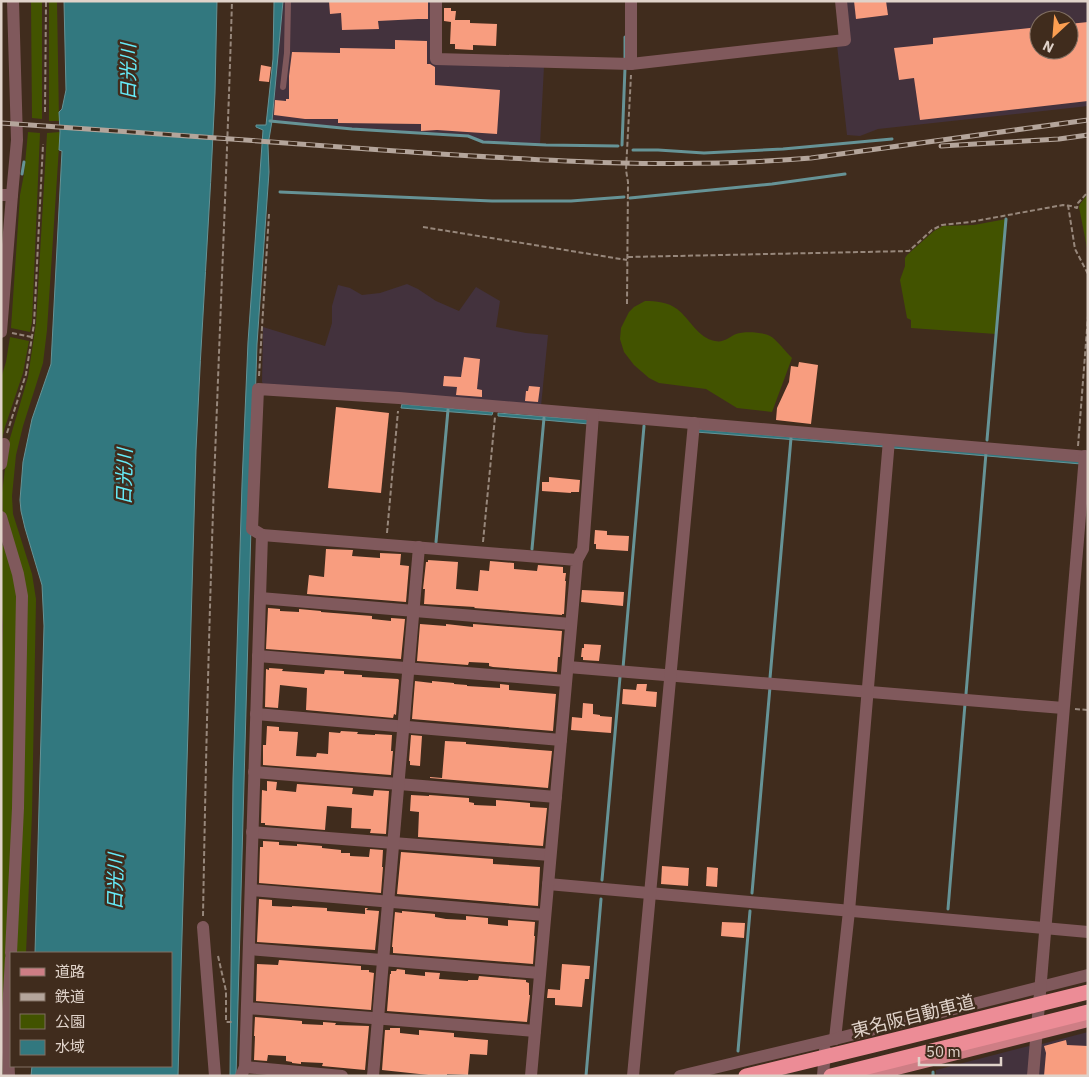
<svg xmlns="http://www.w3.org/2000/svg" width="1089" height="1077" viewBox="0 0 1089 1077" font-family="'IBM Plex Sans','Noto Sans JP',sans-serif">
  <rect width="100%" height="100%" fill="#402c1d"/>
  <g fill="#43323d" fill-rule="evenodd">
    <polygon points="283,1 431,1 431,61 544,66 540,145 483,142 468,136 352,129 272,121"/>
    <path d="M843 1H1088V106L878 129 860 136 847 135 837 45ZM1039 20H1069V50H1039Z"/>
    <polygon points="407,284 418,289 436,301 459,311 476,287 500,301 496,327 526,333 548,335 541,406 265,386 262,382 263,327 325,346 332,323 332,306 338,285 350,288 362,295 380,293"/>
    <polygon points="1088,1032 1088,1076 1036,1076 1038,1045"/>
    <polygon points="1029,1046 1030,1047 1028,1076 936,1076 936,1070"/>
  </g>
  <g fill="#425300">
    <polygon points="31,1 42,1 42,119 32,118"/>
    <polygon points="49,1 57,1 59,121 49,121"/>
    <polygon points="28,132 40,133 32,322 30,332 11,328 20,195 24,174"/>
    <polygon points="60,132 47,330 43,363 23,426 16,455 12,496 13,514 32,574 36,599 32,814 26,953 15,953 26,597 3,514 2,493 8,445 28,377 36,323 47,133"/>
    <polygon points="1088,194 1088,253 1079,207 1080,204"/>
    <polygon points="1006,219 996,334 911,328 911,320 907,318 900,280 905,266 905,258 907,255 934,231 943,226 974,225"/>
    <path d="M645 301C656 301 668 302 677 309 690 319 698 338 715 341 724 343 729 337 736 334 744 331 763 332 770 336 776 339 787 353 792 358L772 412 737 408 706 389 659 383 649 378 634 365 624 352 620 339 621 328 629 312 634 307Z"/>
    <polygon points="10,337 29,341 23,373 5,427 1,443 1,378 6,362"/>
    <polygon points="1,544 7,549 18,594 15,807 1,1030 1,671 3,626 1,603"/>
  </g>
  <g fill="#32787f" stroke="#669396">
    <path d="M64 1H217C216 32 216 62 215 93 210 212 201 331 196 450L178 1076H31L32 1066H171V953H35L44 626 42 585 25 528 21 511 20 500 23 462 32 419 51 364 62 151 59 150 60 132 59 112 62 109 66 90Z"/>
    <polygon points="274,1 283,1 272,121 268,145 269,172 257,344 251,527 236,1076 230,1076 233,780 242,484 248,342 263,130 256,127 256,125 266,125 273,59"/>
    <polygon points="402,404 493,412 492,415 401,408"/>
    <polygon points="498,413 590,420 589,424 498,416"/>
    <polygon points="697,429 885,445 885,447 696,432"/>
    <polygon points="893,445 1081,461 1081,464 893,448"/>
  </g>
  <g fill="none" stroke-linecap="round" stroke-linejoin="round">
    <g stroke="#669396" stroke-width="3">
      <polyline points="625,59 625,37"/>
      <polyline points="270,121 352,129 468,136 483,142 546,145 618,146"/>
      <polyline points="622,145 625,68"/>
      <polyline points="633,150 658,150 704,153 783,149 892,139"/>
      <polyline points="22,174 24,162"/>
      <polyline points="280,192 492,201 571,201 624,197"/>
      <polyline points="630,198 772,184 845,174"/>
      <polyline points="987,440 1006,219"/>
      <polyline points="436,542 448,410"/>
      <polyline points="532,549 544,418"/>
      <polyline points="623,668 644,426"/>
      <polyline points="770,678 791,438"/>
      <polyline points="966,694 986,453"/>
      <polyline points="602,880 620,677"/>
      <polyline points="752,893 770,687"/>
      <polyline points="948,909 965,704"/>
      <polyline points="738,1051 750,911"/>
      <polyline points="586,1076 601,899"/>
      <polyline points="933,1076 933,1072"/>
    </g>
  </g>
  <g fill="#f89d7f">
    <polygon points="329,1 428,1 428,19 418,19 378,21 379,29 342,30 341,13 330,14"/>
    <polygon points="854,1 886,1 888,15 856,19"/>
    <polygon points="444,8 451,8 451,11 456,11 455,20 470,20 470,23 497,24 496,46 473,45 473,50 455,49 455,44 450,44 451,22 444,21"/>
    <polygon points="1088,22 1088,101 920,120 914,78 899,80 894,48 933,44 933,38 1039,27 1039,50 1069,50 1069,24"/>
    <polygon points="395,40 427,41 427,64 430,64 435,67 435,85 500,90 497,134 437,130 421,131 421,124 338,123 338,119 305,119 274,115 275,100 286,101 286,99 289,99 289,76 292,52 340,53 340,48 395,49"/>
    <polygon points="261,65 271,67 269,82 259,81"/>
    <polygon points="464,357 480,359 477,389 482,390 482,397 456,395 457,387 443,386 444,376 461,377"/>
    <polygon points="799,362 818,365 811,424 776,420 777,408 789,382 791,366 798,367"/>
    <polygon points="529,386 540,387 538,402 525,401 526,391 528,391"/>
    <polygon points="336,407 389,413 381,493 328,488"/>
    <polygon points="549,477 580,480 579,492 571,492 571,493 542,491 542,482 549,482"/>
    <polygon points="595,530 607,531 607,535 629,536 628,551 596,549 596,544 594,544"/>
    <polygon points="326,549 353,550 352,556 380,558 380,553 401,554 400,565 409,566 406,602 307,594 309,575 324,577"/>
    <polygon points="428,560 458,562 456,589 478,591 480,570 489,571 490,561 514,563 514,569 537,571 538,565 563,567 563,573 566,573 565,581 566,581 564,614 562,614 562,615 474,608 475,607 424,604 425,589 423,589 426,562 428,562"/>
    <polygon points="582,590 624,592 623,606 581,602"/>
    <polygon points="268,608 280,609 280,611 299,612 299,609 321,611 321,612 372,616 372,619 391,621 391,618 405,619 401,659 266,649"/>
    <polygon points="420,624 446,626 446,624 473,627 473,624 562,631 560,657 558,657 557,672 493,667 489,666 489,663 469,662 468,665 417,661"/>
    <polygon points="584,644 601,645 599,661 583,660 583,657 581,657 582,648 584,648"/>
    <polygon points="269,668 283,669 282,671 324,674 325,670 344,671 344,674 362,675 362,677 398,679 399,680 396,715 394,714 393,718 306,710 307,688 280,685 278,708 265,707 266,669 269,670"/>
    <polygon points="415,681 432,683 432,681 454,683 454,684 467,685 467,686 500,688 500,684 509,685 509,690 556,694 553,731 412,719"/>
    <polygon points="637,684 647,684 646,691 657,692 656,707 622,704 623,689 636,690"/>
    <polygon points="583,703 593,704 593,714 600,715 600,716 612,717 611,733 571,730 572,717 582,718"/>
    <polygon points="267,726 279,727 279,731 298,732 296,756 316,757 317,753 328,754 329,732 340,733 341,731 358,732 357,734 375,735 375,734 392,735 391,751 393,751 391,775 263,765 263,745 266,745"/>
    <polygon points="411,735 422,736 420,766 410,765 410,761 409,761"/>
    <polygon points="445,741 466,742 466,744 552,751 548,788 430,778 430,777 442,778"/>
    <polygon points="267,781 277,782 276,790 296,792 297,784 353,788 352,794 373,796 374,790 389,791 386,834 370,833 371,829 351,828 352,808 327,806 325,830 265,825 265,823 261,823 262,790 267,791"/>
    <polygon points="411,795 429,796 429,795 469,798 469,802 474,803 474,805 496,806 496,800 530,803 530,807 547,808 543,846 418,837 419,812 410,811"/>
    <polygon points="263,841 279,842 279,845 297,846 297,844 322,846 322,848 341,850 341,853 350,853 350,856 369,857 370,849 383,850 382,867 383,867 381,893 259,883 260,847 263,847"/>
    <polygon points="401,852 493,859 493,864 540,867 538,906 397,894"/>
    <polygon points="662,866 689,868 688,886 661,884"/>
    <polygon points="707,867 718,868 717,887 706,886"/>
    <polygon points="259,899 272,900 272,906 292,907 292,906 327,908 327,911 365,914 365,908 368,908 366,910 379,911 375,950 257,942"/>
    <polygon points="402,911 435,914 435,917 446,919 466,920 466,916 488,918 488,924 508,926 508,920 535,922 534,936 535,936 533,964 393,953 393,947 392,947 395,912 402,913"/>
    <polygon points="722,922 745,923 744,938 721,936"/>
    <polygon points="279,960 361,966 361,970 369,970 369,972 374,973 371,1010 256,1001 257,964 278,965"/>
    <polygon points="562,964 590,966 589,979 585,979 582,1007 555,1005 555,998 547,998 548,989 560,990"/>
    <polygon points="397,969 405,970 405,974 425,976 425,972 440,973 439,979 468,981 468,980 478,980 479,976 526,980 526,982 529,983 529,995 530,995 527,1022 387,1011 390,974 391,974 391,971 396,971"/>
    <polygon points="255,1017 302,1021 302,1024 323,1025 323,1022 336,1023 335,1025 369,1026 365,1070 322,1066 323,1063 301,1062 301,1064 292,1063 292,1062 286,1061 286,1056 268,1055 267,1061 254,1060 255,1036 254,1036"/>
    <polygon points="390,1028 400,1028 400,1033 419,1035 419,1030 454,1033 454,1037 488,1040 487,1055 470,1054 468,1075 447,1074 447,1076 438,1076 382,1070 385,1030 390,1030"/>
    <polygon points="1066,1040 1067,1045 1088,1046 1088,1076 1044,1076 1046,1053 1044,1046"/>
  </g>
  <g fill="none" stroke-linecap="round" stroke-linejoin="round">
    <g stroke="#97877b" stroke-width="2" stroke-dasharray="5 2.5" stroke-linecap="butt">
      <polyline points="45,112 46,1"/>
      <polyline points="1068,205 1075,249 1088,274"/>
      <polyline points="423,227 627,260"/>
      <polyline points="628,257 909,251 932,230 942,225 970,222 1063,205 1071,206 1077,208 1078,203 1088,192"/>
      <polyline points="627,304 628,182 626,170 631,75"/>
      <polyline points="12,333 32,337"/>
      <polyline points="259,376 269,214"/>
      <polyline points="7,433 26,374 34,324 43,144"/>
      <polyline points="1078,446 1088,316"/>
      <polyline points="387,533 398,411"/>
      <polyline points="483,542 495,417"/>
      <polyline points="1075,709 1088,710"/>
      <path d="M203 916C206 746 210 576 217 406 222 271 228 136 232 1"/>
      <polyline points="218,956 226,991 226,1022 234,1022"/>
    </g>
    <polyline stroke="#80595c" stroke-width="6" points="283,87 287,53 288,1"/>
    <g stroke="#80595c" stroke-width="12">
      <polyline points="436,1 436,59 631,64 845,40 841,1"/>
      <polyline points="631,1 631,64"/>
      <polyline points="1,195 12,195 1,332"/>
      <polyline points="12,195 17,140 13,1"/>
      <polyline points="1,464 4,444"/>
      <polyline points="1,517 18,574 22,596 18,808 11,953"/>
      <polyline points="262,535 252,529 258,389 399,398 1088,457"/>
      <polyline points="577,560 583,549 593,415"/>
      <polyline points="260,598 571,624"/>
      <polyline points="258,656 566,681"/>
      <polyline points="568,667 1063,708"/>
      <polyline points="256,714 561,740"/>
      <polyline points="254,772 556,797"/>
      <polyline points="252,832 550,855"/>
      <polyline points="548,884 1088,932"/>
      <polyline points="251,890 545,915"/>
      <polyline points="203,927 215,1076"/>
      <polyline points="249,949 540,973"/>
      <polyline points="247,1008 535,1031"/>
      <polyline points="835,1039 849,911 889,440"/>
      <polyline points="245,1067 342,1076"/>
      <polyline points="9,1076 7,1029 11,958"/>
      <polyline points="241,1076 245,1067 262,535 577,560 531,1076"/>
      <polyline points="373,1076 419,547"/>
      <polyline points="633,1076 694,423"/>
      <polyline points="680,1076 835,1039 1088,975"/>
      <polyline points="823,1076 825,1050"/>
      <polyline points="1033,1076 1085,456"/>
    </g>
    <polyline stroke="#ce7e85" stroke-width="12" points="869,1076 1088,1021"/>
    <defs>
      <g id="rail">
        <path d="M1 123C133 132 264 141 396 151 534 160 672 170 811 158L1088 120"/>
        <polyline points="941,146 1059,139 1088,135"/>
      </g>
    </defs>
    <use href="#rail" stroke="#b4a59b" stroke-width="5"/>
    <use href="#rail" stroke="#402c1d" stroke-width="3" stroke-dasharray="9" stroke-linecap="butt"/>
    <g stroke="#ec8c96" stroke-width="15">
      <polyline points="746,1076 874,1045 1088,992"/>
      <polyline points="831,1076 1088,1012"/>
    </g>
  </g>
  <g text-anchor="middle" dominant-baseline="central" stroke-width="5" stroke-linejoin="round" paint-order="stroke">
    <g font-size="18" fill="#e0d3ca" stroke="#402c1d">
      <text transform="translate(913 1016) rotate(-14)">東名阪自動車道</text>
    </g>
    <g font-size="19" font-style="italic" fill="#66ecf9" stroke="#402c1d">
      <text transform="translate(128 72) rotate(-90)">日光川</text>
      <text transform="translate(124 477) rotate(-89)">日光川</text>
      <text transform="translate(115 882) rotate(-89)">日光川</text>
    </g>
  </g>
  <rect width="1089" height="1077" fill="none" stroke="#e0d3ca" stroke-width="5"/>
  <rect x="10" y="952" width="162" height="115" fill="#402c1d" stroke="#806f62"/>
  <rect x="20" y="968" width="25" height="8" fill="#ce7e85" stroke="#806f62"/>
  <text x="55" y="977" font-size="15" fill="#e0d3ca">道路</text>
  <rect x="20" y="993" width="25" height="8" fill="#b4a59b" stroke="#806f62"/>
  <text x="55" y="1002" font-size="15" fill="#e0d3ca">鉄道</text>
  <rect x="20" y="1014" width="25" height="15" fill="#425300" stroke="#806f62"/>
  <text x="55" y="1027" font-size="15" fill="#e0d3ca">公園</text>
  <rect x="20" y="1040" width="25" height="15" fill="#32787f" stroke="#806f62"/>
  <text x="55" y="1052" font-size="15" fill="#e0d3ca">水域</text>
  <g transform="translate(1054 35) rotate(206)"><circle r="24" fill="#402c1d" stroke="#806f62"/>
  <path d="M0-4L9 19L0 12L-9 19Z" fill="#fb9e51"/>
  <text y="-8" font-size="14" font-weight="bold" text-anchor="middle" fill="#e0d3ca">N</text>
  </g>
  <path d="M919 1057v8h82v-8" fill="none" stroke="#e0d3ca" stroke-width="2.5"/>
  <text x="926" y="1057" font-size="15" fill="#e0d3ca" stroke="#402c1d" stroke-width="4" paint-order="stroke">50 m</text>
</svg>
